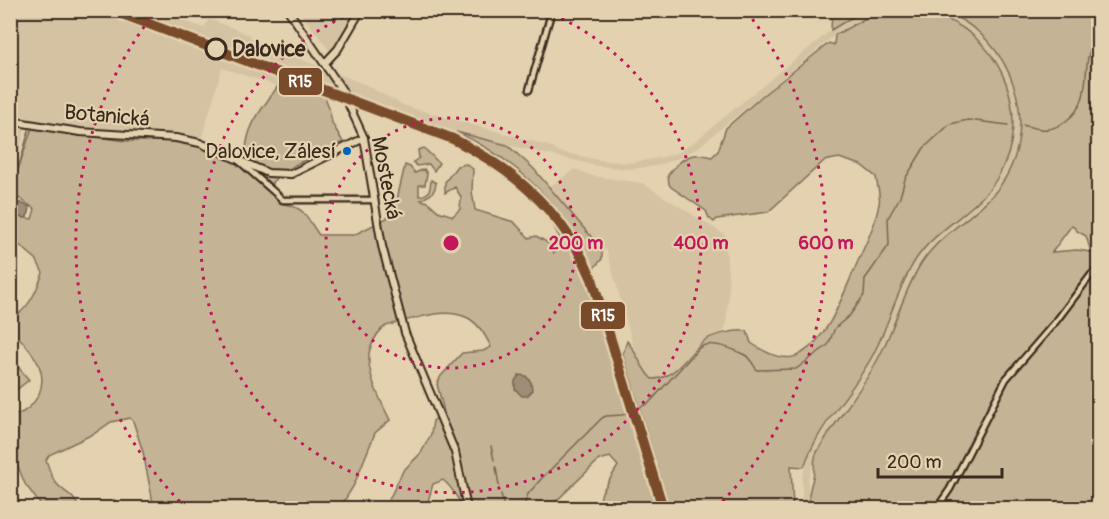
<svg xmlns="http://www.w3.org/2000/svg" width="1109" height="519" viewBox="0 0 1109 519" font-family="Pangolin,sans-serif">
  <rect width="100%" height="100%" fill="#e3d1af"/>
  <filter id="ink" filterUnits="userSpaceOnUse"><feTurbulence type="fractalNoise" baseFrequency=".0167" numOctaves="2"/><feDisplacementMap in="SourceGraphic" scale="12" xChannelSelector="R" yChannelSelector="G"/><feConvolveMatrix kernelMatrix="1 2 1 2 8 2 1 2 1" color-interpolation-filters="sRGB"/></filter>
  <g filter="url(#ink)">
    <g fill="#d4c2a2">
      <polygon points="10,11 155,11 204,28 209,19 250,35 252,40 366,85 405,106 552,147 556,151 599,160 629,163 664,157 679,152 694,142 831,30 849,19 868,11 942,11 958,18 979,32 992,45 1003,60 1016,92 1020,113 1019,136 1011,167 997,190 977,210 948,232 933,247 915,275 881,353 817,452 808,479 808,508 802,508 802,478 811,450 876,350 915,261 928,243 944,228 983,196 999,177 1005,164 1013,135 1012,102 987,49 967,30 935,15 896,11 872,16 852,24 835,35 697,148 682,157 656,166 629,169 598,166 461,134 500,156 529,179 555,205 583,246 598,276 608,305 670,508 658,508 597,308 584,272 567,241 546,212 530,195 504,172 463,147 405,123 324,94 278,86 222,68 202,137 92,129 11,116"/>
      <polygon points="299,11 357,11 334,48 329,50"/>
      <polygon points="11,126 25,129 11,193 10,126"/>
      <polygon points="575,169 592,176 642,183 725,235 729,288 726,325 722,335 706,339 670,374 659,379 652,379 646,373 634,349 607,251 587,232 549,187"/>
    </g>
    <g fill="#c5b395" stroke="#806e5a" stroke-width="1.5" fill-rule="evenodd">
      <polygon points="832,11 832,10 868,11 849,19 831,30"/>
      <path d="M896 11C911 11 927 12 941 17 1004 40 1032 117 999 175 980 210 939 225 916 259 898 287 890 321 875 351 855 391 818 424 804 467L791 466 793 508H670L623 354 627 341C637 352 641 369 652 379 676 379 688 353 705 340 715 334 735 330 747 331L751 343C766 353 786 364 802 353 830 336 842 296 855 268 864 247 875 227 879 204 881 196 877 185 876 177L861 165 839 158 824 161 768 212 717 219 714 222 709 218 706 211 671 187 669 184 668 175C682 157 691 151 712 157L718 151 726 128 762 96 829 43 834 45 835 35 866 18Z"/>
      <path d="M942 11H1098V508H811C806 490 812 488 814 472 815 465 813 460 817 452 837 418 864 388 881 353 896 324 904 290 922 262 942 232 975 217 997 190 1045 129 1013 35 942 11ZM1072 225 1077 231 1086 236 1091 252 1077 250 1052 252Z"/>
      <path d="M278 86 324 94 329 108 332 123 343 142 295 165 272 182 278 203C306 207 304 214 319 235H354L391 216 395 208 405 165 410 167 415 173 424 169 427 174 425 185H419V196C430 195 430 190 431 180L436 183C435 194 429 195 421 200L428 202 438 211 453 216 460 209 461 197 455 187 445 193V182L457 166 466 164 473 169 472 191 475 210 514 222 529 238 536 236 550 244 554 253 563 244 549 218C567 231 581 264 589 284L658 508H598L602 492 618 466 610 457 599 460 549 508H466C456 501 456 490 443 480L433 484 426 508H385L403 471 421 453 431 434 433 421 444 412 437 384 441 376 462 353 483 351 491 347C486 336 479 324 468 318 448 308 424 316 404 321 399 323 391 324 386 326 379 330 373 341 370 349 364 369 381 402 390 420L375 433 354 485 340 508H154L143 452 133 421 130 418 111 422 95 433 49 455 46 460C49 468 51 477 56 483 65 494 73 493 79 508H43L25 484 13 454 11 445V416C14 414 19 414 23 412 31 407 35 402 39 394 50 368 28 347 11 329L10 310 17 315C31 305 37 289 43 273L36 259 11 238V211L15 216 32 219 35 209 13 194 14 181 32 128 126 141H174L199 145 236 162 246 153C246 125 263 108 278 86Z"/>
      <path d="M456 132 507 145 533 168 587 232 602 246V259L594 268C564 207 518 160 456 132Z"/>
      <polygon points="424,148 439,163 434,171 429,164 417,166 413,162 419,158 418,150"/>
      <polygon points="10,357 29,380 11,394 10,394"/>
    </g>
    <g fill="#9f8d74" stroke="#776552" stroke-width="1.5">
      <polygon points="13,202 21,203 30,207 29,213 26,218 15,216 11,211"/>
      <polygon points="519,375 526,376 531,382 532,391 527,396 522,396 515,389 515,381"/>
    </g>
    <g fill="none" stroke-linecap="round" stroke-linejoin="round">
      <g stroke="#776552" stroke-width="1.5">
        <path d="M1023 125C1042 130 1049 133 1066 121 1098 98 1076 59 1098 37"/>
        <polyline points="13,202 15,180 29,130"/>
        <polyline points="491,446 494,460"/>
        <polyline points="496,467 499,486"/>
        <polyline points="501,494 504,508"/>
        <path d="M519 508 524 505 528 494 542 478 602 418 606 416 622 415 649 403 700 347C711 340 734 349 745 355 750 358 754 366 757 370L796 369 828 345 835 328 850 315 864 295 865 279 889 245 888 218 900 197 905 179 924 148 950 124 968 120 1008 125"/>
      </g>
      <defs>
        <g id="minor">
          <polyline points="529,90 552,10"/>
          <polyline points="239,161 283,200 375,200"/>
          <polyline points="937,508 950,489 1006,379 1057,320 1091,275 1098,269"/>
        </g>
        <g id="tertiary">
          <polyline points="288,10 342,90 364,138 382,246 405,333 455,452 467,508"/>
          <polyline points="325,63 338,49 361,10"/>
          <polyline points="10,121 80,132 176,138 200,143 268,173 291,174 364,138"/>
        </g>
      </defs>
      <use href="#minor" stroke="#3b2a1e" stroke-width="9"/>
      <use href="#tertiary" stroke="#3b2a1e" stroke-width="10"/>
      <use href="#minor" stroke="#e3d1af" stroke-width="4.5"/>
      <use href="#tertiary" stroke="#e3d1af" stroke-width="6"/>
      <defs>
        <path id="rail-1" d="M112 10 453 139C515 170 565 214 592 279L663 508"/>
      </defs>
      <use href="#rail-1" stroke="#e3d1af" stroke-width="15"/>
      <use href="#rail-1" stroke="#7a4b2a" stroke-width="10"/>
    </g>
  </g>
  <g fill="none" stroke="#c2185b" stroke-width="3" stroke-dasharray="3 6">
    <circle cx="451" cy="243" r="125"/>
    <path d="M545 11A250 250 0 1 1 357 11"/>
    <path d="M186 508A375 375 0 0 1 155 12M747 12A375 375 0 0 1 716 508"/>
  </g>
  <circle fill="#e3d1af" stroke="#3b2a1e" stroke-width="3" cx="216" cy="49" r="10"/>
  <circle fill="#0065bd" stroke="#e3d1af" stroke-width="2" cx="347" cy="151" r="5"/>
  <g text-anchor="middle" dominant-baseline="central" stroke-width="4.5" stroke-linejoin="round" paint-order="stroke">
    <g font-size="20" fill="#3b2a1e" stroke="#e3d1af" text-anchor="end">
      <text x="336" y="151">Dalovice, Zálesí</text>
    </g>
    <g font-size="21" font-weight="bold" fill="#3b2a1e" stroke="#e3d1af" text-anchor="start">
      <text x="232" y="49">Dalovice</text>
    </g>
    <g font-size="21" fill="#3b2a1e" stroke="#e3d1af">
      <text transform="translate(107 116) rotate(5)">Botanická</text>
      <text transform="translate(386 178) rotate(79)">Mostecká</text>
    </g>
  </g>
  <circle cx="451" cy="243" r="9" fill="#c2185b" stroke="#e3d1af" stroke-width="3"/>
  <g font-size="18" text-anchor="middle" font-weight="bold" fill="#c2185b" stroke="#e3d1af" stroke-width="4.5" stroke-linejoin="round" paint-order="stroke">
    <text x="576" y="249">200 m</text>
    <text x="701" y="249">400 m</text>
    <text x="826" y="249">600 m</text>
  </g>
  <g stroke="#e3d1af" stroke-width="2">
    <rect x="278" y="67" width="45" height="29" rx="6" fill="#7a4b2a"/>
    <rect x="580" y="301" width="46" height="29" rx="6" fill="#7a4b2a"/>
  </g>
  <g font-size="16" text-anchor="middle" font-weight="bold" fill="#fff">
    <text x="300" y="87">R15</text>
    <text x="603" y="321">R15</text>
  </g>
  <rect width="1109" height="519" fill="none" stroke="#e3d1af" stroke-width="36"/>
  <rect x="18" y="18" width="1073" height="483" fill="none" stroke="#3b2a1e" stroke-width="2" filter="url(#ink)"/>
  <path d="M878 468v9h124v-9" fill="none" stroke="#3b2a1e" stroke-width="3"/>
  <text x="887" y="468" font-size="18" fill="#3b2a1e" stroke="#e3d1af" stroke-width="4.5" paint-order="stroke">200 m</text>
</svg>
